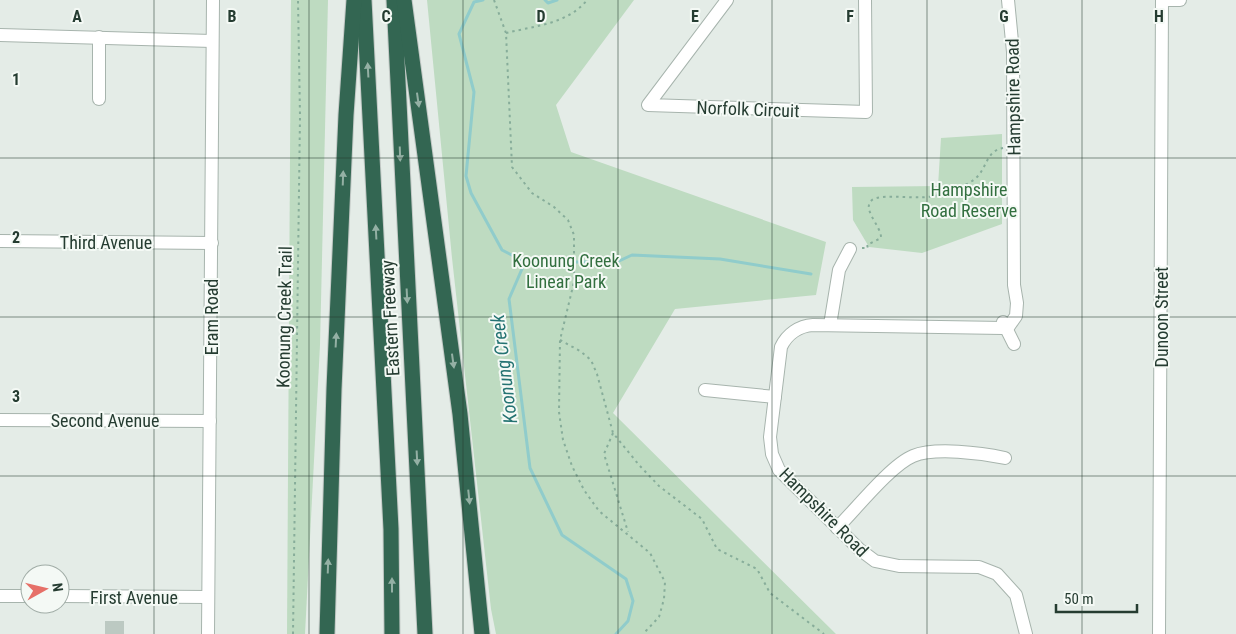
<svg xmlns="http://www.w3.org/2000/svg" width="1236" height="634" viewBox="0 0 1236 634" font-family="'Roboto Condensed',sans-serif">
  <rect width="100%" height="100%" fill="#e4ece7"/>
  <g fill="#bedbc1">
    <polygon points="291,0 328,0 320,345 305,634 287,634"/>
    <polygon points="427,0 634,0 556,105 571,152 826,242 816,295 675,309 613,413 836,634 496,634 491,609 452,258"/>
    <polygon points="1002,134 1002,224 922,253 869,247 853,220 852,187 938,186 941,138"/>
  </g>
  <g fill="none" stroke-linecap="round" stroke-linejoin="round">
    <g stroke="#90cccb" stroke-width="3">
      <polyline points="483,0 474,2 459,34 474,92 466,176 471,193 502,250 525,262 509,299 530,468 562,535 626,579 633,601 628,621 616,634"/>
      <polyline points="545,0 548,3 557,0"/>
      <polyline points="525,262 617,262 632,255 720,259 811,274"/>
    </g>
  </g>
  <rect fill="#bcc9c2" x="105" y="621" width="19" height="13"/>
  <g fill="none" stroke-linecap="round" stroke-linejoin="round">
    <defs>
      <g id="minor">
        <polyline points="727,0 648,105 866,112 865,0"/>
        <path d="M1008 0 1013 52 1014 285 1017 303 1016 316 1009 326 1003 328 813 325C799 326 787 334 781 347L770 437 772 454 779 470 859 549 875 561 899 566 979 567 997 574 1016 595 1026 634"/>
        <polyline points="1162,0 1180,0"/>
        <polyline points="0,35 212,41"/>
        <polyline points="99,99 99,37"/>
        <polyline points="0,241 212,243"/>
        <polyline points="1003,322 1014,344"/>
        <polyline points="830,325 839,270 850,249"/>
        <polyline points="705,390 775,397"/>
        <polyline points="0,420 210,421"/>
        <path d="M837 528C856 509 891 465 913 456 935 447 981 453 1005 458"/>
        <polyline points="0,596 30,596"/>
        <polyline points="60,596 208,597"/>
        <polyline points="208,634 213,0"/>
        <polyline points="1159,634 1162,0"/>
      </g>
      <g id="motorway">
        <polyline points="364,0 391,529 392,634"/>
        <polyline points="394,0 425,634"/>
        <polyline points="404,0 460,414 482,634"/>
        <polyline points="327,634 334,389 346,115 354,0"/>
      </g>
    </defs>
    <use href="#minor" stroke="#a7b4ad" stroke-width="14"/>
    <use href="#motorway" stroke="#c2c8c5" stroke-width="17"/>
    <g stroke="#87ad9a" stroke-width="2" stroke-dasharray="2.5 4" stroke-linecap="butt">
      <polyline points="494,0 506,33 512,167 532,193 554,207 568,220 574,235 574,282 560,340 559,412 563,440 572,466 584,490 599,511 650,553 665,582 664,599 659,617 643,634"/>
      <path d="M506 33C534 26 568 24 587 0"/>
      <path d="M862 248H868L867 245 881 238C882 227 861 209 872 200 883 192 923 202 941 194 952 190 967 186 976 178 987 168 986 151 1003 148"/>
      <polyline points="560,340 580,351 591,360 597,374 613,433 639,465 659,486 702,519 717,549 757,569 770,593 824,634"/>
      <polyline points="613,433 604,454 628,532"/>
      <polyline points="293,634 300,116 298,0"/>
    </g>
    <use href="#minor" stroke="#fff" stroke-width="12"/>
    <use href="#motorway" stroke="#336652" stroke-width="15"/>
  </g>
  <defs><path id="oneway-solid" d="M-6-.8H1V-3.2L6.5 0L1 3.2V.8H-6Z" transform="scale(1.25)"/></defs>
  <g fill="#94b0a4">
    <use href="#oneway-solid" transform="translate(368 70) rotate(-93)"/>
    <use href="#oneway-solid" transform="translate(418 100) rotate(82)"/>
    <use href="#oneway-solid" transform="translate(400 154) rotate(88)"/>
    <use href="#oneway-solid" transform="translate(343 178) rotate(-88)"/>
    <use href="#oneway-solid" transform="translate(376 232) rotate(-93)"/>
    <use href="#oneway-solid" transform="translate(407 296) rotate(87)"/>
    <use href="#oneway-solid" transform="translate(336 340) rotate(-87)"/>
    <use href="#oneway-solid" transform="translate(453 361) rotate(82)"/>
    <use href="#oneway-solid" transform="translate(417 458) rotate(87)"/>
    <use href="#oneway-solid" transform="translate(469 497) rotate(84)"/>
    <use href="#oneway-solid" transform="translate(328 566) rotate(-88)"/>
    <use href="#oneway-solid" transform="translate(392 585) rotate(-90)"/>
  </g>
  <path fill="none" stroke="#253c31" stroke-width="1" stroke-opacity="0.55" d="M154 0V634M309 0V634M463 0V634M618 0V634M772 0V634M927 0V634M1082 0V634M0 158H1236M0 317H1236M0 476H1236"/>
  <g text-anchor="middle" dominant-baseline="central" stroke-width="4" stroke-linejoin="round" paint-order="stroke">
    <g font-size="18" fill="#253c31" stroke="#f4f9f5">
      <text transform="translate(1013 97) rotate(-91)">Hampshire Road</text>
      <text transform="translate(748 109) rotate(2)">Norfolk Circuit</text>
      <text x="106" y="242">Third Avenue</text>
      <text transform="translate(211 317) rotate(-90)">Eram Road</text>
      <text transform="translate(284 317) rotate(-89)">Koonung Creek Trail</text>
      <text transform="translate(1161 317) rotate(-90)">Dunoon Street</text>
      <text transform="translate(390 318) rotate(-93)">Eastern Freeway</text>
      <text x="105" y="420">Second Avenue</text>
      <text transform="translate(824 512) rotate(45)">Hampshire Road</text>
      <text x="134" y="597">First Avenue</text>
    </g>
    <g font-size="18" fill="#326f3f" stroke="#f4f9f5">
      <text x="969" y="189">Hampshire<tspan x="969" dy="21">Road Reserve</tspan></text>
      <text x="566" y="260">Koonung Creek<tspan x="566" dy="21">Linear Park</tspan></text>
    </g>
    <g font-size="19" font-style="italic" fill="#247372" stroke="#f4f9f5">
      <text transform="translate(504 369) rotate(-97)">Koonung Creek</text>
    </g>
  </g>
  <g font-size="16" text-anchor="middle" font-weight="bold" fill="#253c31" stroke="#f4f9f5" stroke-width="4" stroke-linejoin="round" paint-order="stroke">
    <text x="77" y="22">A</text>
    <text x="232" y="22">B</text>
    <text x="386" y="22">C</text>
    <text x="541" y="22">D</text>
    <text x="695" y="22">E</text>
    <text x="850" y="22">F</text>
    <text x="1004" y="22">G</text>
    <text x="1159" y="22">H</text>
    <text x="16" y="85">1</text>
    <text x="16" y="243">2</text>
    <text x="16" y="402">3</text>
  </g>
  <g transform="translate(45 589) rotate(82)"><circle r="24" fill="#f4f9f5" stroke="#a1ada7"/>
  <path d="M0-4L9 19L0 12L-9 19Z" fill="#e67068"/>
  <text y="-8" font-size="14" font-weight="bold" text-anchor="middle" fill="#253c31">N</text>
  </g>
  <path d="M1056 604v8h81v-8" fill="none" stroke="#253c31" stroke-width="2.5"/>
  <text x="1064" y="604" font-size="15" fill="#253c31" stroke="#f4f9f5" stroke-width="4" paint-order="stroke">50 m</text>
</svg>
